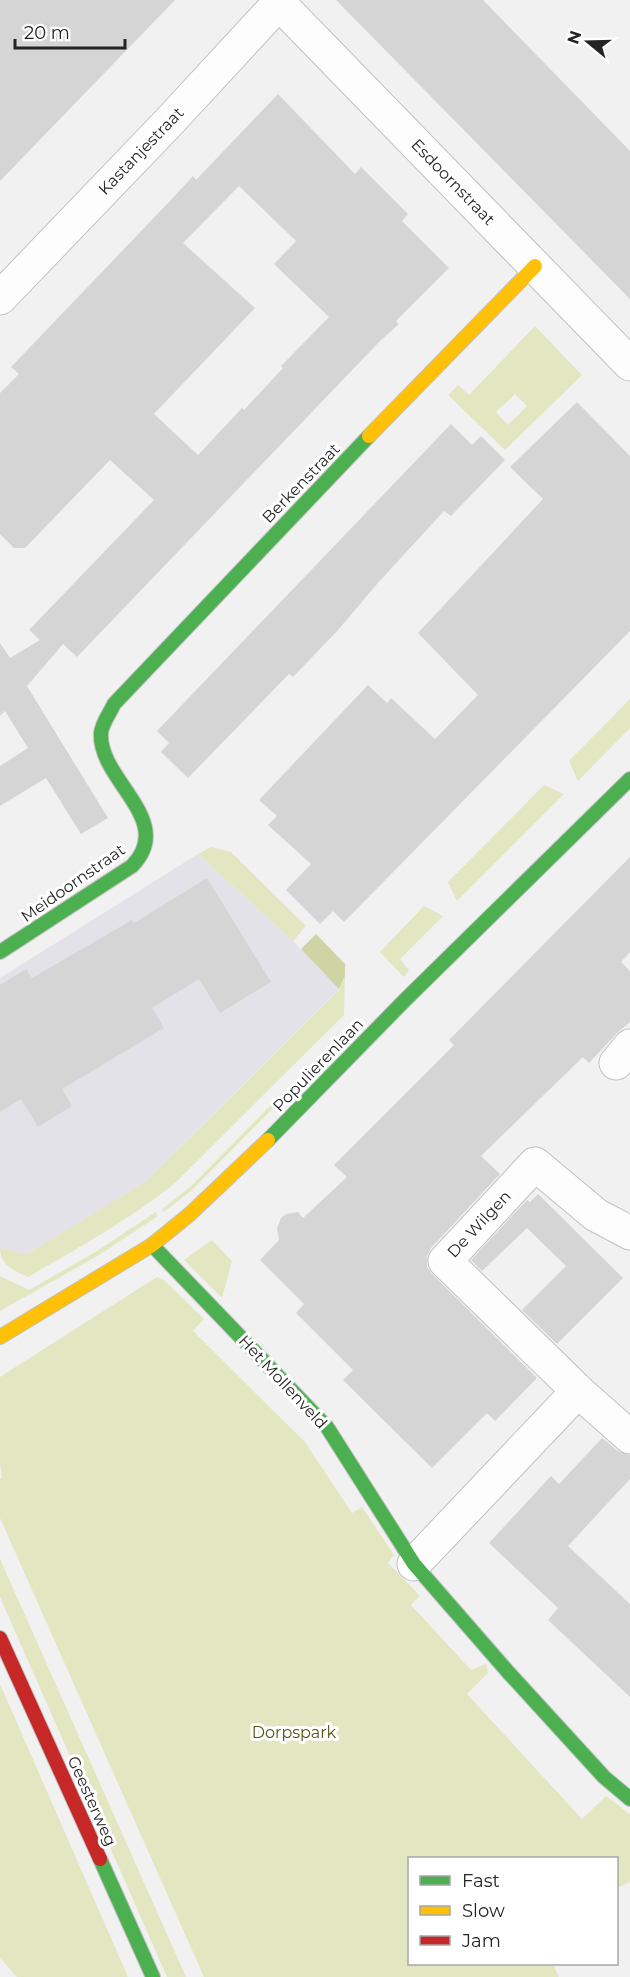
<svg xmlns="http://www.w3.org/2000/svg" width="630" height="1977" viewBox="0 0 630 1977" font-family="Montserrat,sans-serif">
  <rect width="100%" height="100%" fill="#f1f1f2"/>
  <polygon fill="#e2e2e8" points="198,854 293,941 339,989 146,1181 27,1254 0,1248 0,978"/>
  <g fill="#e2e7c2" fill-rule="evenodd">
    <path d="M535 326 582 375 505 450 448 395 458 385 469 395ZM515 394 527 406 508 425 496 412Z"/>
    <polygon points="630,699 630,728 578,781 569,761"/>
    <polygon points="544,785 564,794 457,901 448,882"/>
    <polygon points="211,847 231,852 306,926 293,941 198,854"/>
    <polygon points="424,906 443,916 400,959 409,970 404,977 380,952"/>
    <path d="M345 976 344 1015 174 1184C129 1220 78 1248 28 1277 14 1270 0 1266 0 1248L27 1254 146 1181 339 990Z"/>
    <polygon points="352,1023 355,1026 192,1190 164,1212 162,1209 190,1187"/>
    <polygon points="156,1212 158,1216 99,1255 0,1311 0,1276 29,1290 97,1251"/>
    <polygon points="212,1240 232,1261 222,1298 184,1260"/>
    <polygon points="157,1277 164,1280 204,1319 193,1331 305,1442 352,1513 362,1507 394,1555 388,1563 420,1596 411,1605 471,1670 486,1664 488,1673 467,1694 582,1819 606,1796 630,1814 630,1882 617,1888 616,1858 410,1858 410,1964 553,1964 559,1977 204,1977 0,1518 0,1479 2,1478 0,1463 0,1377"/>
    <polygon points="0,1559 186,1977 167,1977 0,1597"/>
    <polygon points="0,1684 128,1977 17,1977 0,1958"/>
  </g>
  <polygon fill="#ced4a3" points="316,934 345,964 345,976 339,989 301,949"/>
  <g fill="#d6d5d6" fill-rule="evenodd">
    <polygon points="0,0 175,0 0,181"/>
    <polygon points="336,0 483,0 630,151 630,299"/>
    <path d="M278 94 355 174 361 167 408 214 402 221 449 268 396 321 399 324 381 340 77 657 63 644 27 686 108 818 81 834 46 778 0 806V766L28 748 5 711 0 716V643L10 658 40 640 29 630 154 500 110 460 25 548H14L0 534V393L19 374 11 367 169 202 193 176 196 180ZM239 186 296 241 274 264 329 317 281 366 283 368 244 410 242 408 198 455 154 414 255 308 183 243Z"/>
    <polygon points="577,402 630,456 630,631 344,922 333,911 320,924 286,890 311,864 268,825 277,816 259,800 368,685 387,703 391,698 435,739 478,695 418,633 543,499 510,467"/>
    <polygon points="451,424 472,445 481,436 505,460 451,516 444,511 377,584 338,630 293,677 289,674 188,778 161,752 169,743 157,731"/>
    <polygon points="630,857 630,952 621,962 630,971 630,1022 616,1034 589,1063 583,1057 481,1156 500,1174 431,1248 427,1257 427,1267 432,1274 537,1378 495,1421 487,1413 432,1468 343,1380 353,1370 296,1313 304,1304 260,1260 279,1240 277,1228 281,1218 286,1214 298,1212 303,1218 347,1177 334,1165 454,1045 449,1040"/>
    <polygon points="207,878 271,982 220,1013 199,979 152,1008 164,1028 62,1089 72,1106 38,1127 21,1099 0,1112 0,985 26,969 32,978 132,920 134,923"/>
    <polygon points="538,1194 623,1278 557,1344 522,1310 566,1266 527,1228 482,1271 471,1260 527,1200 530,1202"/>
    <polygon points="602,1438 618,1451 630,1455 630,1479 568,1546 630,1604 630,1697 548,1620 558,1608 489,1543 551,1476 559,1484"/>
  </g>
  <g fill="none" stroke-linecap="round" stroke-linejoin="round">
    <defs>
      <g id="street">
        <polyline points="276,0 630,364"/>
        <polyline points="0,298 168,123 279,3"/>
        <polyline points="616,1063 630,1046"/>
        <polyline points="578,1391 445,1261 535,1164 596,1215 630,1233"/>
        <polyline points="414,1564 578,1391 630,1437"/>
      </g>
      <g id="fast">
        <path d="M0 952 132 866C177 820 98 780 101 733 102 723 110 713 114 704L369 436"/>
        <polyline points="268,1140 405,1000 630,779"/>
        <polyline points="152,1245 327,1427 414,1564 508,1672 604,1777 630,1799"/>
        <polyline points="100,1859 153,1977"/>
      </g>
      <g id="slow">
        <polyline points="369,436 535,266"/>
        <polyline points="0,1337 152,1245 190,1214 268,1140"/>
      </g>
      <polyline id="jam" points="0,1638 100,1859"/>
    </defs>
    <use href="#street" stroke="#c1c1c2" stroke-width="35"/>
    <use href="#fast" stroke="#c1c1c2" stroke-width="16"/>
    <use href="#slow" stroke="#c1c1c2" stroke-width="16"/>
    <use href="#jam" stroke="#c1c1c2" stroke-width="16"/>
    <use href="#street" stroke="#fdfdfd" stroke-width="33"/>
    <use href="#fast" stroke="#4caf50" stroke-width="14"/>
    <use href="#slow" stroke="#ffc107" stroke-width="14"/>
    <use href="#jam" stroke="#c62828" stroke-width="14"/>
  </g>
  <g text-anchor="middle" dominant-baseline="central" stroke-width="6" stroke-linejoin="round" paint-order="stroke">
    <g font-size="16" fill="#242425" stroke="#fff">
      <text transform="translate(141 151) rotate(-46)">Kastanjestraat</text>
      <text transform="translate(453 182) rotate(46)">Esdoornstraat</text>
      <text transform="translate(301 483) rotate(-46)">Berkenstraat</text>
      <text transform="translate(73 883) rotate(-35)">Meidoornstraat</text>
      <text transform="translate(318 1065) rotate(-46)">Populierenlaan</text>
      <text transform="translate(479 1224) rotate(-47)">De Wilgen</text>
      <text transform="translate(283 1382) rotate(47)">Het Mollenveld</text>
      <text transform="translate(92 1801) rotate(66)">Geesterweg</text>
    </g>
    <g font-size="16" fill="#515715" stroke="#fff">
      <text x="294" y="1732">Dorpspark</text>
    </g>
  </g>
  <rect x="408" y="1857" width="210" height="108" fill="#ffffff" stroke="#a7a7a8" stroke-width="1.5"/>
  <rect x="420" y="1876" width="30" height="9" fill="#4caf50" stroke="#a7a7a8" stroke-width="1.5"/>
  <text x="462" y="1887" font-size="18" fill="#242425">Fast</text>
  <rect x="420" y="1906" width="30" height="9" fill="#ffc107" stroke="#a7a7a8" stroke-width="1.5"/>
  <text x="462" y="1917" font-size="18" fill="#242425">Slow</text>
  <rect x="420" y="1936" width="30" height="9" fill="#c62828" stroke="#a7a7a8" stroke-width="1.5"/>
  <text x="462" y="1947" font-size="18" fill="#242425">Jam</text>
  <g transform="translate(588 42) rotate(289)" stroke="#ffffff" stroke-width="4.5" paint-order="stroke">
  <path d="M0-4.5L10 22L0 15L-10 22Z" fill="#242425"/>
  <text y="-9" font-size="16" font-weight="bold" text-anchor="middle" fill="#242425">N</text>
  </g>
  <path d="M15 39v9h110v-9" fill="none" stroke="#242425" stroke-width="3"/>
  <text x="24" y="39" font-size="18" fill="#242425" stroke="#ffffff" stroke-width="4.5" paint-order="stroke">20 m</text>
</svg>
